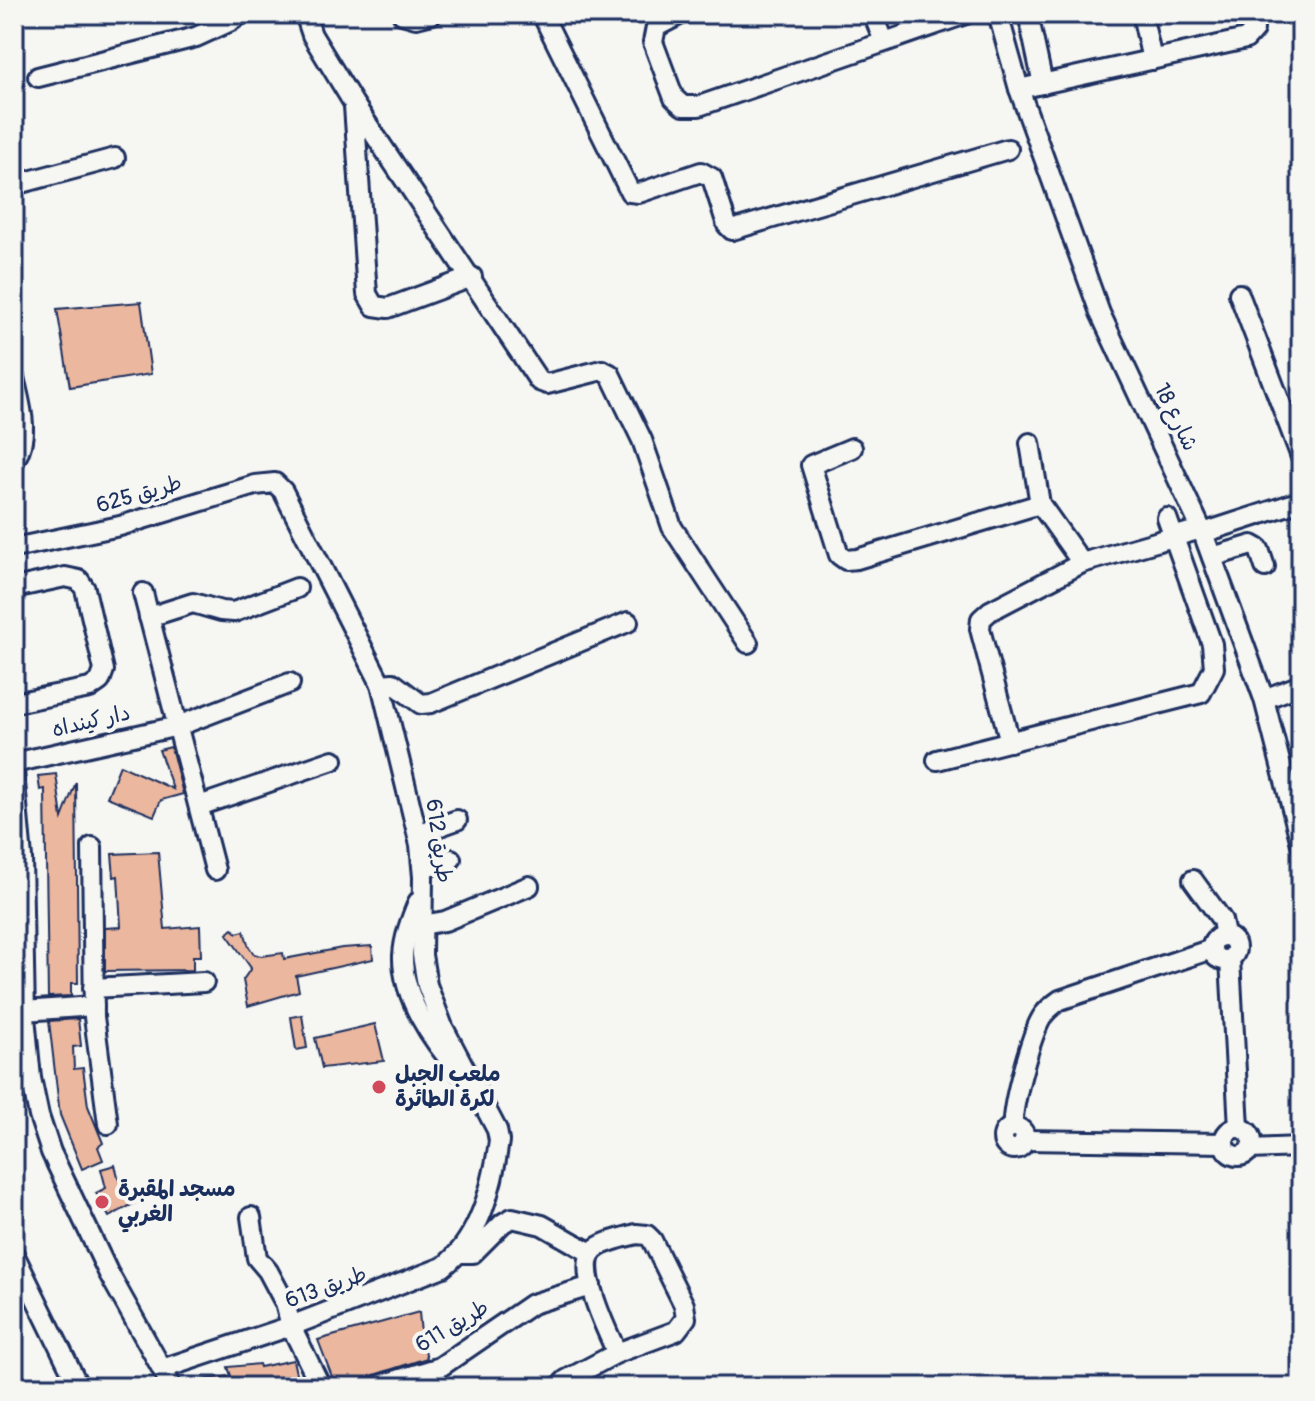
<svg xmlns="http://www.w3.org/2000/svg" width="1315" height="1401" viewBox="0 0 1315 1401" font-family="Pangolin,'Playpen Sans Arabic',sans-serif">
  <rect width="100%" height="100%" fill="#f6f6f2"/>
  <filter id="ink" filterUnits="userSpaceOnUse"><feTurbulence type="fractalNoise" baseFrequency=".0125" numOctaves="2"/><feDisplacementMap in="SourceGraphic" scale="16" xChannelSelector="R" yChannelSelector="G"/><feConvolveMatrix kernelMatrix="1 2 1 2 8 2 1 2 1" color-interpolation-filters="sRGB"/></filter>
  <g filter="url(#ink)">
    <g fill="#ebb79e" stroke="#1b2f5e" stroke-width="2">
      <polygon points="141,302 151,374 70,387 57,309"/>
      <polygon points="171,747 183,794 161,800 154,816 107,797 120,765 173,789 159,750"/>
      <polygon points="56,774 62,818 76,782 78,983 71,983 71,996 48,997 45,789 40,790 38,776"/>
      <polygon points="158,852 165,929 200,926 201,956 193,956 193,970 105,971 105,928 121,927 118,876 114,877 112,854"/>
      <polygon points="233,929 237,933 244,931 249,947 254,954 261,956 283,953 284,959 342,948 372,946 373,959 296,976 299,991 248,1006 243,980 251,968 227,934"/>
      <polygon points="302,1015 307,1048 296,1050 291,1017"/>
      <polygon points="78,1019 81,1046 73,1047 74,1069 83,1068 88,1106 103,1143 98,1147 103,1160 82,1169 60,1115 49,1021"/>
      <polygon points="375,1024 384,1061 322,1068 315,1038"/>
      <polygon points="115,1165 119,1180 122,1179 135,1203 109,1217 96,1193 106,1188 101,1169"/>
      <polygon points="419,1312 421,1334 427,1358 371,1376 359,1387 336,1387 318,1340"/>
      <polygon points="293,1360 299,1387 200,1387 199,1380 231,1376 228,1367 259,1364 260,1367"/>
    </g>
    <g fill="none" stroke-linecap="round" stroke-linejoin="round">
      <defs>
        <g id="minor">
          <polyline points="305,14 312,35 354,104 539,381 547,384 602,370 610,374 642,440 672,527 748,643"/>
          <polyline points="402,14 416,18 432,14"/>
          <polyline points="542,14 630,192 639,193 701,172 712,178 727,225 732,230 1008,149"/>
          <polyline points="681,14 656,27 653,42 674,98 683,106 699,106 966,14"/>
          <polyline points="873,14 884,41"/>
          <polyline points="998,14 1019,89 1100,313 1203,533 1264,699 1301,844"/>
          <polyline points="1028,14 1043,84"/>
          <polyline points="1142,14 1152,60"/>
          <polyline points="38,77 196,37 231,21 241,14"/>
          <polyline points="1019,89 1246,39 1254,30 1253,14"/>
          <polyline points="354,106 367,294 374,306 388,308 472,277"/>
          <polyline points="14,185 115,158"/>
          <polyline points="1239,294 1301,457"/>
          <path d="M14 377C20 404 31 435 14 461"/>
          <polyline points="1030,443 1040,504 1082,563"/>
          <polyline points="852,448 811,465 839,555 846,560 857,559 1040,504"/>
          <polyline points="1203,533 1301,501"/>
          <path d="M14 548 120 526 255 485 275 483 283 491 381 684 420 845 423 877 422 955 427 985 443 1027 497 1130 499 1141C493 1185 480 1239 443 1267L291 1326 162 1369"/>
          <polyline points="1212,557 1252,545 1259,549 1265,567"/>
          <polyline points="14,588 65,577 79,580 85,589 104,670 100,681 90,688 14,703"/>
          <polyline points="143,593 215,870"/>
          <polyline points="149,617 193,603 221,611 234,612 297,588"/>
          <polyline points="381,684 393,683 421,704 431,703 628,622"/>
          <polyline points="1264,699 1301,685"/>
          <polyline points="1010,742 980,629 981,619 990,611 1082,563 1201,529"/>
          <polyline points="937,760 1201,693 1214,668 1212,644 1167,518"/>
          <polyline points="14,763 178,726 290,683"/>
          <polyline points="14,772 22,858 25,1017 31,1078 39,1116 51,1152 108,1272 172,1387"/>
          <polyline points="199,806 333,760"/>
          <polyline points="418,834 457,820"/>
          <polyline points="92,847 94,1017 108,1124"/>
          <polyline points="423,868 451,859"/>
          <polyline points="1193,880 1222,920 1225,936"/>
          <path d="M418 902C411 919 404 937 403 956 402 997 433 1042 459 1071"/>
          <polyline points="422,925 445,921 529,886"/>
          <circle cx="1224" cy="948" r="12"/>
          <polyline points="1230,959 1239,1128"/>
          <polyline points="93,988 204,982"/>
          <polyline points="24,1011 94,1006"/>
          <path d="M1013 1127C1011 1107 1031 1035 1042 1017 1046 1010 1053 1005 1060 1000L1212 949"/>
          <circle cx="1014" cy="1138" r="11"/>
          <circle cx="1238" cy="1142" r="14"/>
          <polyline points="1024,1140 1224,1143"/>
          <polyline points="1250,1149 1301,1147"/>
          <polyline points="251,1217 257,1258 268,1271 285,1303 291,1326 321,1387"/>
          <path d="M636 1234 647 1235 652 1240 684 1305 686 1318 676 1331 617 1353C608 1333 575 1267 594 1250 603 1241 624 1238 636 1234Z"/>
          <polyline points="459,1253 473,1253 503,1223 512,1218 542,1225 591,1253"/>
          <polyline points="14,1254 79,1387"/>
          <polyline points="374,1387 440,1367 532,1304 591,1286"/>
          <polyline points="559,1387 566,1380 617,1353"/>
        </g>
      </defs>
      <use href="#minor" stroke="#1b2f5e" stroke-width="24"/>
      <use href="#minor" stroke="#f6f6f2" stroke-width="18"/>
    </g>
  </g>
  <g fill="#d1495b" stroke="#f6f6f2" stroke-width="3">
    <circle cx="379" cy="1087" r="8"/>
    <circle cx="102" cy="1202" r="8"/>
  </g>
  <g text-anchor="middle" dominant-baseline="central" stroke-width="8" stroke-linejoin="round" paint-order="stroke">
    <g font-size="22" fill="#1b2f5e" stroke="#f6f6f2">
      <text transform="translate(1176 417) rotate(64)">شارع 18</text>
      <text transform="translate(139 494) rotate(-16)">طريق 625</text>
      <text transform="translate(91 721) rotate(-13)">دار كينداه</text>
      <text transform="translate(439 841) rotate(82)">طريق 612</text>
      <text transform="translate(326 1287) rotate(-20)">طريق 613</text>
      <text transform="translate(452 1326) rotate(-31)">طريق 611</text>
    </g>
    <g font-size="22" font-weight="bold" fill="#1b2f5e" stroke="#f6f6f2" text-anchor="start">
      <text x="395" y="1074">ملعب الجبل<tspan x="395" dy="25">لكرة الطائرة</tspan></text>
      <text x="118" y="1189">مسجد المقبرة<tspan x="118" dy="25">الغربي</tspan></text>
    </g>
  </g>
  <rect width="1315" height="1401" fill="none" stroke="#f6f6f2" stroke-width="48"/>
  <rect x="24" y="24" width="1267" height="1353" fill="none" stroke="#1b2f5e" stroke-width="3" filter="url(#ink)"/>
</svg>
